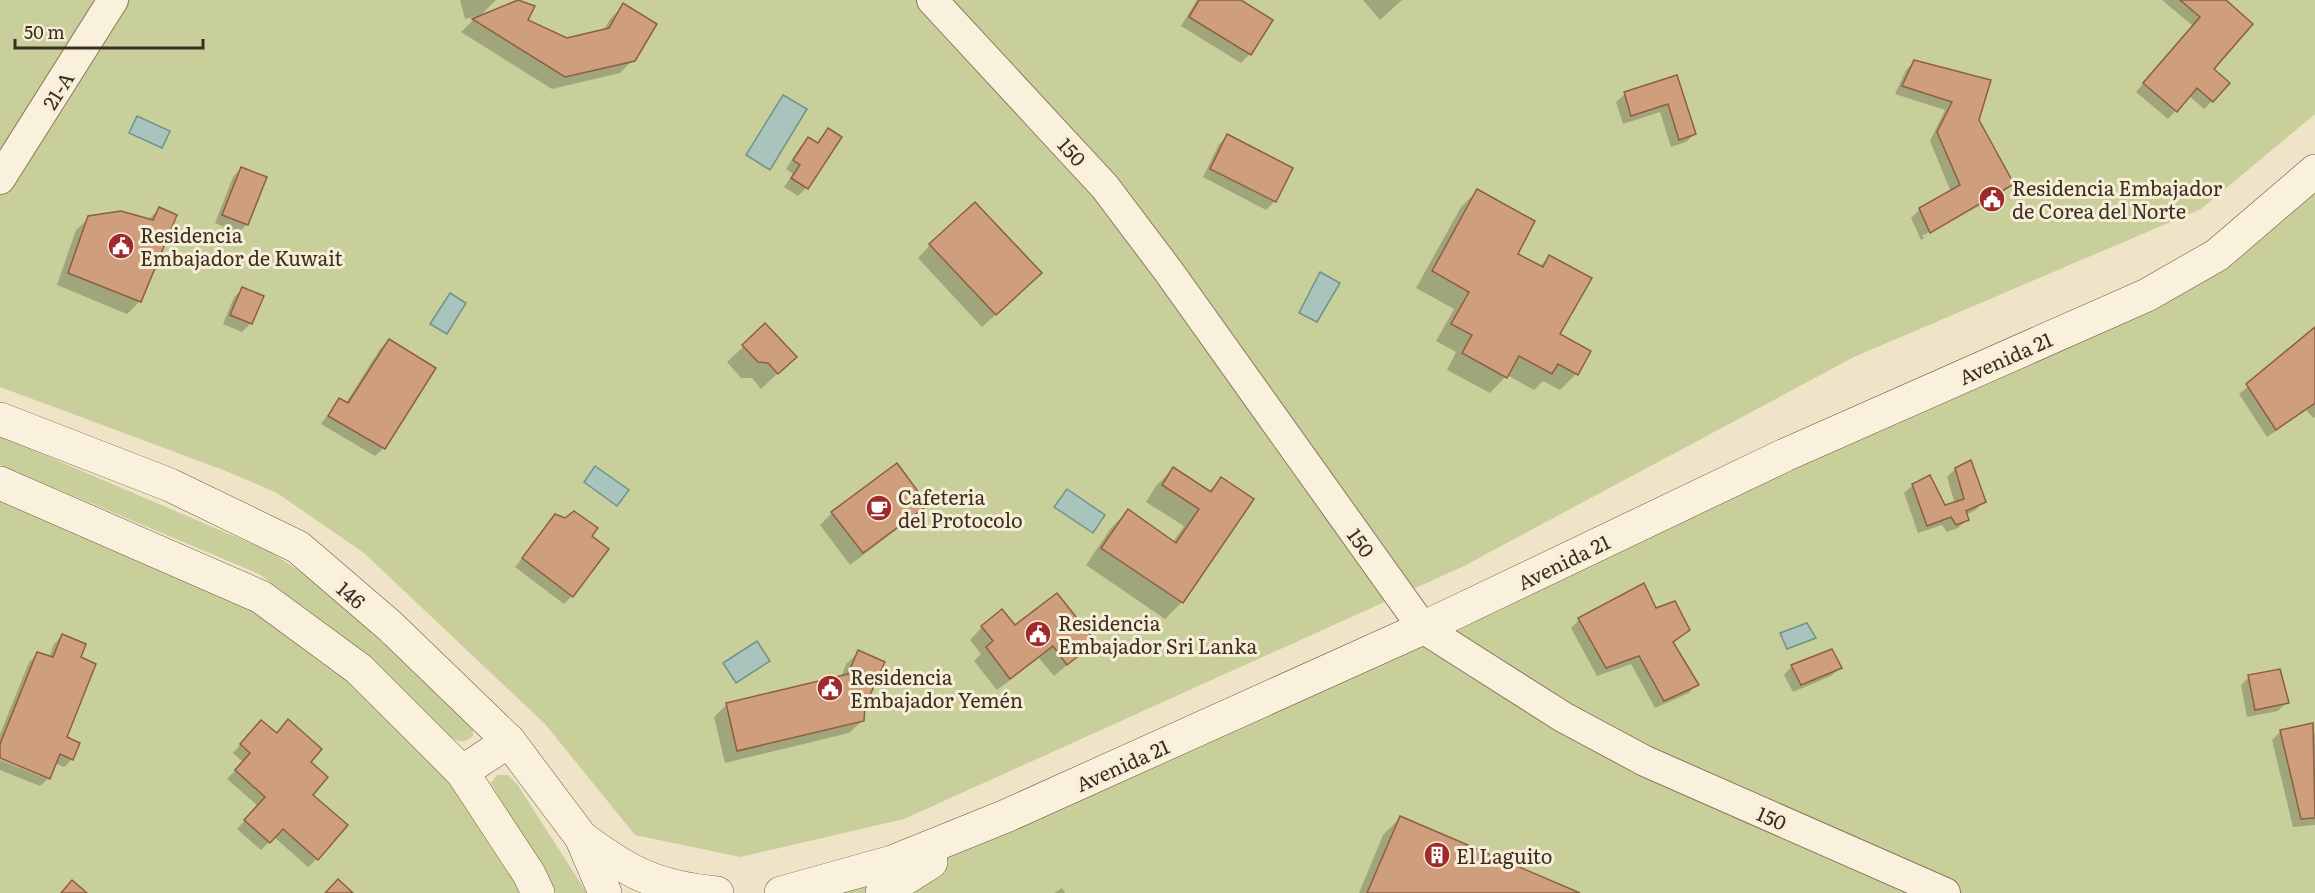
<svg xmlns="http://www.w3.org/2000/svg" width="2315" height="893" viewBox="0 0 2315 893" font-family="Literata,serif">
  <rect width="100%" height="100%" fill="#f0e4c8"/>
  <g fill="#c9cf9b">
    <polygon points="0,0 2315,0 2315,114 2201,209 1854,357 1462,567 904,819 740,857 635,835 545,724 364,553 277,493 226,471 0,387"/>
    <polygon points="2315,171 2315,893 781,893 892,862 2217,255"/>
    <path d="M0 436 269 551 317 582 473 726V736C463 744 458 742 448 736L329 626 259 574 0 465Z"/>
    <polygon points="0,483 261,597 359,669 538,893 0,893"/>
    <polygon points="497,775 508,775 517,784 587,893 556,893 491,783"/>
  </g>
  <g fill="#a9c4bc" stroke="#6f938a" stroke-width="1.5">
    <polygon points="783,95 807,109 770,170 746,155"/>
    <polygon points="137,116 170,131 162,148 129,133"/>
    <polygon points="1320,272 1340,283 1317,322 1299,313"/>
    <polygon points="450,293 466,303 447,334 430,324"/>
    <polygon points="595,466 629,490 617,506 584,482"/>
    <polygon points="1067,489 1105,515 1093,533 1054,507"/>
    <polygon points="1807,623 1816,638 1787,649 1780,633"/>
    <polygon points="757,641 770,661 736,683 723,663"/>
  </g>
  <g fill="#0003" fill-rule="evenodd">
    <polygon points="460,0 496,0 481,15 465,19"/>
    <polygon points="1197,0 1238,0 1271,20 1250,54 1241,63 1181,26"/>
    <polygon points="1363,0 1402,0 1380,20"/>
    <polygon points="2162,0 2223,0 2212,69 2212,101 2204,109 2189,96 2168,119 2136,92 2193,26"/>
    <polygon points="520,1 526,20 567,39 603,31 611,18 624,5 633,60 620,73 552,89 461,32 473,20"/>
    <path d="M1915 61 1977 120 2012 184 2003 192 1921 240 1911 218 1920 209 1951 192 1930 141 1945 110 1895 94 1906 70ZM2004 188V192L1924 238 1922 236Z"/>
    <polygon points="1676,77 1695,134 1686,142 1671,147 1660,112 1623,124 1616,102 1625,94"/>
    <polygon points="828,130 840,138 806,188 798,196 784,187 793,174 786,169 800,147 809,139 816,144"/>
    <polygon points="1228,136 1291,169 1275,201 1266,210 1203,177 1219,144"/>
    <polygon points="241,168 247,224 239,233 215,223 233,177"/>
    <polygon points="1477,191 1516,254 1539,267 1549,257 1558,335 1576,374 1560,390 1543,381 1534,390 1507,375 1490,393 1447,370 1456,352 1436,341 1454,309 1416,288 1461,207"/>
    <polygon points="159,209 140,301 127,314 57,285 76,230 89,218 148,220"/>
    <polygon points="930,245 1027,286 982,327 918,258"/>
    <polygon points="243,289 251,323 242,332 223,324 234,297"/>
    <polygon points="765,326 778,373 761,389 752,378 741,378 727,362"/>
    <polygon points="2315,329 2315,417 2313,418 2306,410 2267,437 2239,394"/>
    <polygon points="389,340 384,448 375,456 321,424 339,400 346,403 380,349"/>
    <polygon points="1173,469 1208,492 1221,479 1252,500 1182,602 1165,619 1086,565 1111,528 1128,511 1173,542 1184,526 1146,502 1156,486"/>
    <polygon points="1955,469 1984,501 1976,510 1966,515 1967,520 1958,528 1947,532 1942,525 1918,533 1904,493 1913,485 1945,507 1955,504 1947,477"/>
    <polygon points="926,505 913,517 850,565 820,525 832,513"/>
    <polygon points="556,516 589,536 572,596 564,604 515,567"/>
    <polygon points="1656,610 1688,630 1673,643 1697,684 1689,693 1655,708 1631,664 1597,676 1571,628 1579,620"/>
    <polygon points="982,627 1015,627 1094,642 1054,676 1039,658 997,690 974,661 981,654 970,640"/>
    <polygon points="62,636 65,738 72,759 64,767 54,763 49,778 40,786 0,770 0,760 47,779 47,776 0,757 0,734 29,662 38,653 49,658 54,644"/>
    <polygon points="859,652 864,706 862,721 849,733 725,763 714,717 727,704 841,677 846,664"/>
    <polygon points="1792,666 1840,668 1831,676 1793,692 1784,675"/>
    <polygon points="2249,677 2287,702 2278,711 2247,717 2241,685"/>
    <polygon points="2312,724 2315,735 2315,825 2293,827 2272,740 2281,731"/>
    <polygon points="253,730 309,762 317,859 308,867 274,837 261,850 237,829 258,806 227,779 243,762 233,753"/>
    <polygon points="1400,818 1577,893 1359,893 1383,835"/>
    <polygon points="1062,888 1065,893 1054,893"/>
  </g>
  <g fill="#cf9f7d" stroke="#8d5f41" stroke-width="1.5">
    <polygon points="518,0 535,6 528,20 567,38 609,28 623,3 657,24 635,61 565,77 472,19"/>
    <polygon points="1199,0 1241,0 1273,20 1251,55 1189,17"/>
    <polygon points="2180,0 2226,0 2253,24 2214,69 2230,83 2213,102 2197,88 2177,112 2143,83 2200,17"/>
    <polygon points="1914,60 1991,80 1979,120 2014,184 1930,233 1919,208 1960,185 1937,132 1952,102 1902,86"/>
    <polygon points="1677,75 1696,134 1679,140 1668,104 1631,116 1624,92"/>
    <polygon points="828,128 842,137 808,189 791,178 800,165 793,160 808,137 818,143"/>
    <polygon points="1227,134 1293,168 1276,202 1210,169"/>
    <polygon points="241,167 267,177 248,225 222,215"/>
    <polygon points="1477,189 1535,221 1518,254 1543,267 1549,255 1592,278 1560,334 1591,351 1578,375 1558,364 1552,374 1519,356 1507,378 1462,353 1472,335 1451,324 1469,292 1432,271"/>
    <polygon points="975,202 1042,273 996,315 929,244"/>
    <polygon points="159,207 177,215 141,302 68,273 88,216 121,211 153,220"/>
    <polygon points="242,287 264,296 252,324 230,315"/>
    <polygon points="765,323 797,357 778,374 768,363 758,362 742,345"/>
    <polygon points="2315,327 2315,403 2276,430 2246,384"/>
    <polygon points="389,339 436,368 385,449 328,416 339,398 348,403"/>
    <polygon points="1971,460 1986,502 1966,511 1969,520 1956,525 1951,517 1927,526 1912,484 1930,475 1945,505 1964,499 1955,468"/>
    <polygon points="897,463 928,505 863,553 831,512"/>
    <polygon points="1173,467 1211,492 1221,477 1254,499 1183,603 1101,548 1128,509 1176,543 1199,509 1162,485"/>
    <polygon points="574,511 598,528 592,536 609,549 573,597 522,558 555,514 565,518"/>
    <polygon points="1644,583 1656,608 1675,601 1690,630 1673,642 1699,685 1664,701 1639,656 1606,668 1578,618"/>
    <polygon points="1057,593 1096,642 1067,665 1053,646 1010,679 986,647 993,641 981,626 1002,609 1015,625"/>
    <polygon points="62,634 86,644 81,657 96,664 67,737 80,743 73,760 60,754 50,779 0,758 0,744 37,652 53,657"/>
    <polygon points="1832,649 1842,668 1801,685 1791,665"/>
    <polygon points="858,650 885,662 865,706 864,721 737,751 726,703 848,674"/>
    <polygon points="2280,669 2289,703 2255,710 2248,675"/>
    <polygon points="288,719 322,749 311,762 328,777 313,795 348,825 318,860 283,829 270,843 244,820 265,797 235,770 250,753 240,744 261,720 277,733"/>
    <polygon points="2313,723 2315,818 2301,819 2280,730"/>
    <polygon points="1400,816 1580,893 1367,893"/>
    <polygon points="338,879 353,893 325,893"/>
    <polygon points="72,880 87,893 61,893"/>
  </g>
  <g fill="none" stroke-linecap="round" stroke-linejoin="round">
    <defs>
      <g id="street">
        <polyline points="932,0 1105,187 1169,272 1423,628 1563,717 1645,761 1945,893"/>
        <polyline points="0,179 113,0"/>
      </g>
      <g id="secondary">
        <polyline points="0,419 170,485 298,547 390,626 509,741 581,837 605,893"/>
        <polyline points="0,483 261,597 359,669 462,772 529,874 538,893"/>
        <polyline points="462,772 509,741"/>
        <path d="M581 837C629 873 656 887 717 893"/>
        <polyline points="781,893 892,862 1006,816 1423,628 1785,455 2147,295 2217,255 2315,171"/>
        <polyline points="882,893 931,862"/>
      </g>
    </defs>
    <use href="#street" stroke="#8d765c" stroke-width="32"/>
    <use href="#secondary" stroke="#6f573f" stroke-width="34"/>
    <use href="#street" stroke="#faf1dc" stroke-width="30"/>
    <use href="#secondary" stroke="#faf1dc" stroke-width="33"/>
  </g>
  <defs>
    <symbol id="civic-disc" viewBox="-11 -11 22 22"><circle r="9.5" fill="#9e2a2b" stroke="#f7eed8"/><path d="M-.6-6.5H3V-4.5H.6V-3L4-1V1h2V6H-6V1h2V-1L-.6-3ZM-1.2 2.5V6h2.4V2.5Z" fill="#fff"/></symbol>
    <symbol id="cafe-disc" viewBox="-11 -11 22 22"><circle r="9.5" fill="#9e2a2b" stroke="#f7eed8"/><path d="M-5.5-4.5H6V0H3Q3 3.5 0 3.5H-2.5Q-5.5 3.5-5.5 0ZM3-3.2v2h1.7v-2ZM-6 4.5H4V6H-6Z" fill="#fff"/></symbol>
    <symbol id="building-disc" viewBox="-11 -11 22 22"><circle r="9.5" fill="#9e2a2b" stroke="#f7eed8"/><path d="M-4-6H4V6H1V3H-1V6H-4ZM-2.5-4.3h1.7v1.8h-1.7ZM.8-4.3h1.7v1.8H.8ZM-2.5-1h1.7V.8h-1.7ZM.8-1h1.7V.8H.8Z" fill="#fff"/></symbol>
  </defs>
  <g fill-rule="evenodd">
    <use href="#civic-disc" x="1977" y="184" width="30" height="30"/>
    <use href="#civic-disc" x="106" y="231" width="30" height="30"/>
    <use href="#cafe-disc" x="864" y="493" width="30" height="30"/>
    <use href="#civic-disc" x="1023" y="619" width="30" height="30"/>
    <use href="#civic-disc" x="815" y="673" width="30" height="30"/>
    <use href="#building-disc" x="1422" y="840" width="30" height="30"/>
  </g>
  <g text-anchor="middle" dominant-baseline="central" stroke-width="6" stroke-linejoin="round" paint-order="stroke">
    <g font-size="20" fill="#3d2e20" stroke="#f7eed8">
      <text transform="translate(57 90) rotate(-58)">21-A</text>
      <text transform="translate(1073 151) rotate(48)">150</text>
      <text transform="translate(2005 357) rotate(-24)">Avenida 21</text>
      <text transform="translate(1362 542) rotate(54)">150</text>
      <text transform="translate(1563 561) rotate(-26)">Avenida 21</text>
      <text transform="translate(352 594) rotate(41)">146</text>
      <text transform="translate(1122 764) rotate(-24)">Avenida 21</text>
      <text transform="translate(1772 817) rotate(24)">150</text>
    </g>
    <g font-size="20" fill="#3d2e20" stroke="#f7eed8" text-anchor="start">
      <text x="2012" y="187">Residencia Embajador<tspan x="2012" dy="23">de Corea del Norte</tspan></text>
      <text x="140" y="234">Residencia<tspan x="140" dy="23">Embajador de Kuwait</tspan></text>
      <text x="898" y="496">Cafeteria<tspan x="898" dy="23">del Protocolo</tspan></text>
      <text x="1058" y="622">Residencia<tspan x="1058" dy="23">Embajador Sri Lanka</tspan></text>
      <text x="850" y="676">Residencia<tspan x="850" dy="23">Embajador Yemén</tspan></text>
      <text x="1456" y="855">El Laguito</text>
    </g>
  </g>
  <path d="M15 39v9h188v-9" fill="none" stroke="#3d2e20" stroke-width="3"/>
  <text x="24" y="39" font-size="18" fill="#3d2e20" stroke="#f7eed8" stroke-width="4.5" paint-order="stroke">50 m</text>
</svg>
